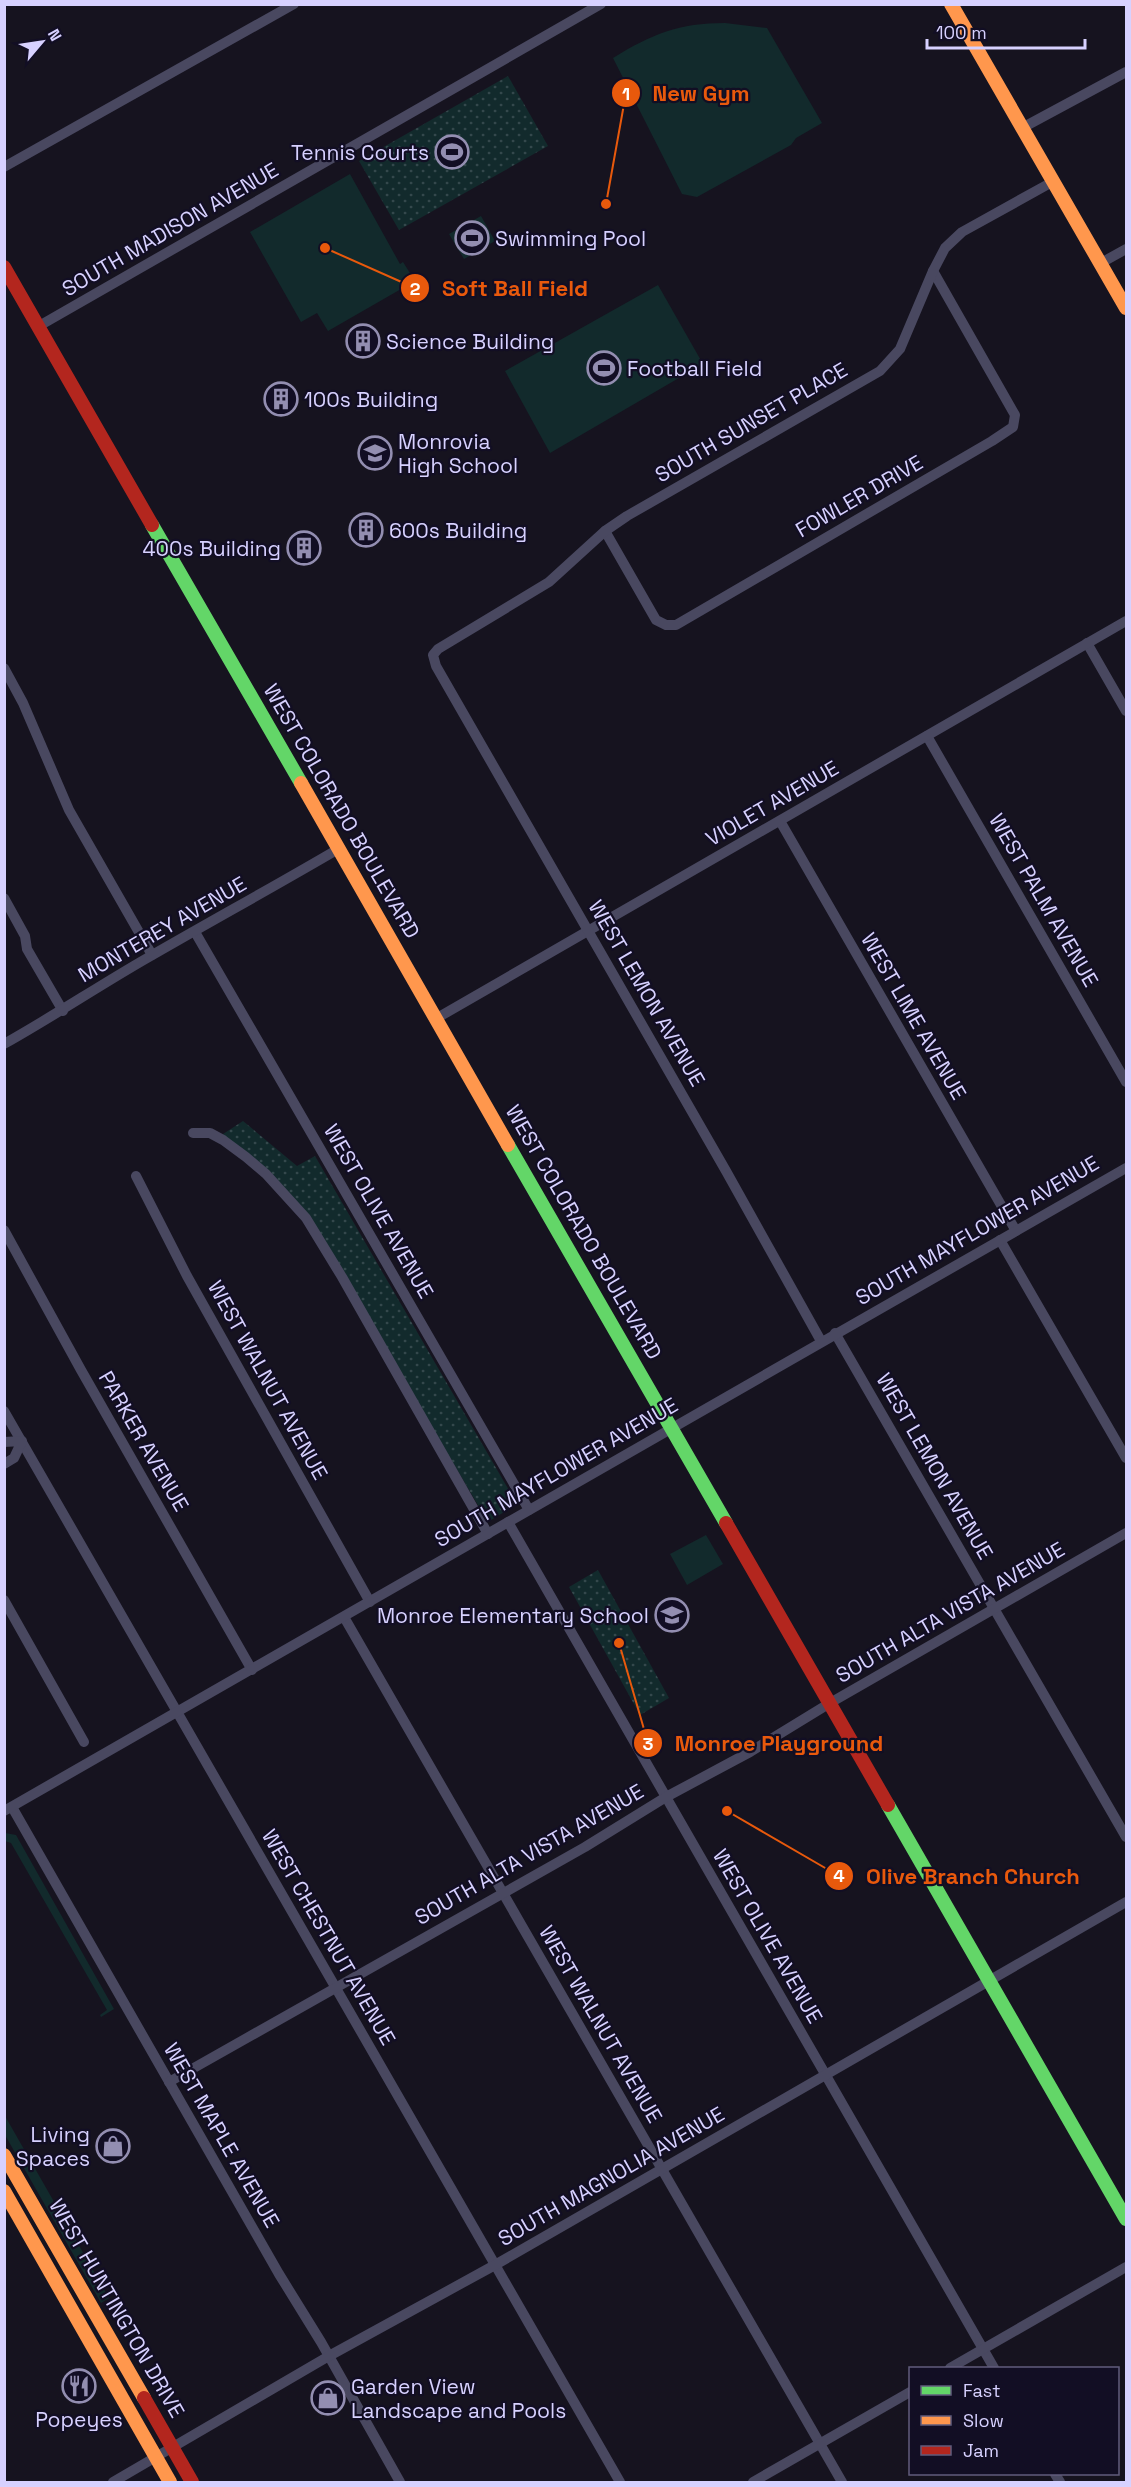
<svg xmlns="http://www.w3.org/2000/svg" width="1131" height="2487" viewBox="0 0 1131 2487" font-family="'Space Grotesk',sans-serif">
  <defs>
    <pattern id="park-dots" width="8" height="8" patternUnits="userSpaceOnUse" patternTransform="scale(1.5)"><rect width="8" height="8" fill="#122a2c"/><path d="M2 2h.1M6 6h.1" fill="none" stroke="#34484c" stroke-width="1.8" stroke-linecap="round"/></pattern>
  </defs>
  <rect width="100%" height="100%" fill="#16131f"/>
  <g fill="#122a2c">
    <path d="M725 23 767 28 822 123 796 138 791 145 697 197 682 194 613 58C652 34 679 23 725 23Z"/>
    <polygon points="350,174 400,264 403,262 415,281 328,331 317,313 301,322 250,232"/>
    <polygon points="481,216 495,241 464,259 449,234"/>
    <polygon points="658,285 703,364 550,453 505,371"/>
    <polygon points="706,1535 723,1564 687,1585 670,1554"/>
    <polygon points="5,1833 16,1835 114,2009 101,2017 100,2015 107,2010 11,1843 5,1841"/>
    <polygon points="5,2116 109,2298 101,2303 5,2135"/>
  </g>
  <g fill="url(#park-dots)">
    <polygon points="508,76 548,146 399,230 359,161"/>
    <polygon points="243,1121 297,1166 315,1156 517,1504 488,1522 308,1218 220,1136"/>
    <polygon points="598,1570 669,1698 640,1715 569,1587"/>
  </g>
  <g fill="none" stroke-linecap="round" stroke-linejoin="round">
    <g stroke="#494860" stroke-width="10">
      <polyline points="1022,128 1126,72"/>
      <polyline points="4,167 294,4"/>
      <polyline points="1101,263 1126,249"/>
      <polyline points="39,326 601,4"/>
      <polyline points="605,531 656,620 666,625 676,625 992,441 1013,427 1015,415 933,271"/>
      <polyline points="1087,643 1126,711"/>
      <polyline points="4,668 23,703 69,810 152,955"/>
      <polyline points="927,736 1126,1082"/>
      <polyline points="780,821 1016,1231"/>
      <polyline points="4,898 25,936 27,949 63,1011"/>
      <polyline points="195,932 529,1510"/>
      <polyline points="437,1018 1126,621"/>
      <path d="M4 1044C54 1016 100 985 149 957 213 920 277 885 340 848"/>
      <polyline points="193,1133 210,1133 223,1140 246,1157 266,1174 306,1218 342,1277 488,1534"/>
      <polyline points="136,1176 187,1276 370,1602"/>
      <polyline points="4,1230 81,1370 252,1670"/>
      <polyline points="1000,1240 1126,1458"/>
      <polyline points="835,1333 1126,1837"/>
      <polyline points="821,1341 726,1171 436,666 433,655 438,649 549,582 605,531 627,516 880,371 900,349 933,271 945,248 962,232 1054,181"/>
      <polyline points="4,1411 620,2482"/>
      <polyline points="4,1442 22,1441 14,1458 4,1464"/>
      <polyline points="508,1522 994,2368"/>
      <polyline points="4,1600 84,1742"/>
      <polyline points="344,1617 842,2482"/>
      <polyline points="12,1807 279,2274 321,2342 400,2482"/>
      <polyline points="4,1811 1126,1168"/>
      <polyline points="169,2082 585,1847 666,1797 750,1752 830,1703 1126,1533"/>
      <polyline points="950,2368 1126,2267"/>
      <polyline points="1055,2474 1060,2482"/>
      <polyline points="113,2482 329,2356 495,2265 1126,1902"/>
      <polyline points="753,2482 910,2392"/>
    </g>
    <g stroke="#63d668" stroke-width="14">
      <polyline points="152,525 301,783"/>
      <polyline points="508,1145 726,1523"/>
      <polyline points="888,1805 1126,2219"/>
    </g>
    <g stroke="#ff974d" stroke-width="14">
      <polyline points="951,4 1126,308"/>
      <polyline points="301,783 508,1145"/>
      <polyline points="4,2155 144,2398"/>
      <polyline points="4,2191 170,2482"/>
    </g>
    <g stroke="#b3261e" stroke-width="14">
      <polyline points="4,267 152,525"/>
      <polyline points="726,1523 888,1805"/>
      <polyline points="144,2398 192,2482"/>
    </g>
  </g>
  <defs>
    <symbol id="stadium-ring" viewBox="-11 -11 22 22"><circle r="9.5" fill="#120e24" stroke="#938eb1" stroke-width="1.5"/><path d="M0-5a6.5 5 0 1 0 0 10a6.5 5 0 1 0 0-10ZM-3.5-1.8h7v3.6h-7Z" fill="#938eb1"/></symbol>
    <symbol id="building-ring" viewBox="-11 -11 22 22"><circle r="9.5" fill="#120e24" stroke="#938eb1" stroke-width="1.5"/><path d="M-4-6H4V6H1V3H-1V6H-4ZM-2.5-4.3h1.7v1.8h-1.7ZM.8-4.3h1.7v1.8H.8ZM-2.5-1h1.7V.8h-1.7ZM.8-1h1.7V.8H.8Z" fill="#938eb1"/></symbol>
    <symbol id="school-ring" viewBox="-11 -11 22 22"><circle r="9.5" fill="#120e24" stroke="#938eb1" stroke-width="1.5"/><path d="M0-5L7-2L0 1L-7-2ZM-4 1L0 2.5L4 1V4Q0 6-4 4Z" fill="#938eb1"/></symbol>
    <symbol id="shop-ring" viewBox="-11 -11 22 22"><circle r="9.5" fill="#120e24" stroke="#938eb1" stroke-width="1.5"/><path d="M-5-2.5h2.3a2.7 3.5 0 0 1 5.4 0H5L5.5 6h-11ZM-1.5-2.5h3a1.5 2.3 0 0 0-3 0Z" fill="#938eb1"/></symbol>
    <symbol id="restaurant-ring" viewBox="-11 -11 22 22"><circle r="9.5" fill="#120e24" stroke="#938eb1" stroke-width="1.5"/><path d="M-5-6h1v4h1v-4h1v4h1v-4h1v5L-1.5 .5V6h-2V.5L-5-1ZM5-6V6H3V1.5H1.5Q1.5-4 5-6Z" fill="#938eb1"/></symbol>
  </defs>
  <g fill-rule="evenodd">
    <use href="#stadium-ring" x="433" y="133" width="38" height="38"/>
    <use href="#stadium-ring" x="453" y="219" width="38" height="38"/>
    <use href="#building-ring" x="344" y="322" width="38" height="38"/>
    <use href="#stadium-ring" x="585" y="349" width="38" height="38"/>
    <use href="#building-ring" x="262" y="380" width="38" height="38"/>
    <use href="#school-ring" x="356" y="434" width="38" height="38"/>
    <use href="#building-ring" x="347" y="511" width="38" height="38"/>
    <use href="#building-ring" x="285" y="529" width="38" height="38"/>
    <use href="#school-ring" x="653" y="1596" width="38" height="38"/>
    <use href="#shop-ring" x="94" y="2127" width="38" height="38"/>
    <use href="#restaurant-ring" x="60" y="2367" width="38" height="38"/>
    <use href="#shop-ring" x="309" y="2379" width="38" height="38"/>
  </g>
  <g text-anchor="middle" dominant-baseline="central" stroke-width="4.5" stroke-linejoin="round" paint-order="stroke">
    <g font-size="21" fill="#d7d1ff" stroke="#120e24" text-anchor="start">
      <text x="429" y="152" text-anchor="end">Tennis Courts</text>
      <text x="495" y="238">Swimming Pool</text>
      <text x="386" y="341">Science Building</text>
      <text x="627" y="368">Football Field</text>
      <text x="304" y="399">100s Building</text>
      <text x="398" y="441">Monrovia<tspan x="398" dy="24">High School</tspan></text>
      <text x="389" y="530">600s Building</text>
      <text x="281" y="548" text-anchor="end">400s Building</text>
      <text x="649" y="1615" text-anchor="end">Monroe Elementary School</text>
      <text x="90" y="2134" text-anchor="end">Living<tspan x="90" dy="24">Spaces</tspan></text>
      <text x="351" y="2386">Garden View<tspan x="351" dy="24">Landscape and Pools</tspan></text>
      <text x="79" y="2419" text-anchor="middle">Popeyes</text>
    </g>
    <g font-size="21" fill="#d7d1ff" stroke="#120e24">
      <text transform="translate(170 229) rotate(-30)">SOUTH MADISON AVENUE</text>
      <text transform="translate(751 422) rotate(-30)">SOUTH SUNSET PLACE</text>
      <text transform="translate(859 496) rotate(-30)">FOWLER DRIVE</text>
      <text transform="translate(772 803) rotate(-30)">VIOLET AVENUE</text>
      <text transform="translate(342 811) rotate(60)">WEST COLORADO BOULEVARD</text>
      <text transform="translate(1044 900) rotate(60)">WEST PALM AVENUE</text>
      <text transform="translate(162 929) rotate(-30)">MONTEREY AVENUE</text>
      <text transform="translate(647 993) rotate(60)">WEST LEMON AVENUE</text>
      <text transform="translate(914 1016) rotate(60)">WEST LIME AVENUE</text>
      <text transform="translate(379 1211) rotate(60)">WEST OLIVE AVENUE</text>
      <text transform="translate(977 1230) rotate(-30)">SOUTH MAYFLOWER AVENUE</text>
      <text transform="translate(584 1232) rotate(60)">WEST COLORADO BOULEVARD</text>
      <text transform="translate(268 1380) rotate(61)">WEST WALNUT AVENUE</text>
      <text transform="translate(144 1441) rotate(60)">PARKER AVENUE</text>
      <text transform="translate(935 1466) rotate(60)">WEST LEMON AVENUE</text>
      <text transform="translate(556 1472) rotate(-30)">SOUTH MAYFLOWER AVENUE</text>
      <text transform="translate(950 1612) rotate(-30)">SOUTH ALTA VISTA AVENUE</text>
      <text transform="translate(529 1854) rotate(-30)">SOUTH ALTA VISTA AVENUE</text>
      <text transform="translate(768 1936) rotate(60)">WEST OLIVE AVENUE</text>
      <text transform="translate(329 1937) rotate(60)">WEST CHESTNUT AVENUE</text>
      <text transform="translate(601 2024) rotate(60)">WEST WALNUT AVENUE</text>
      <text transform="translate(222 2135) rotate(60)">WEST MAPLE AVENUE</text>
      <text transform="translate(611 2176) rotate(-30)">SOUTH MAGNOLIA AVENUE</text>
      <text transform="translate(117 2308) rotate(60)">WEST HUNTINGTON DRIVE</text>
    </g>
  </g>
  <path fill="none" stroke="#e8590c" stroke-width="2" d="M606 204L626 93M325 248L415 288M619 1643L648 1743M727 1811L839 1876"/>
  <g fill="#e8590c" stroke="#120e24" stroke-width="2">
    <circle cx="606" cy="204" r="6"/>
    <circle cx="325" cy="248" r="6"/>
    <circle cx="619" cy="1643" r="6"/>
    <circle cx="727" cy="1811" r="6"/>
    <circle cx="626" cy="93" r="15"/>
    <circle cx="415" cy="288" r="15"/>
    <circle cx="648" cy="1743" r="15"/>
    <circle cx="839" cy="1876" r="15"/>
  </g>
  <g font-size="18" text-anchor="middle" font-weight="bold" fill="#fff">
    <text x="626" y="100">1</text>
    <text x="415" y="295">2</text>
    <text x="648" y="1750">3</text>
    <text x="839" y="1882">4</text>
  </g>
  <g font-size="22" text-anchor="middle" font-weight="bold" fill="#e8590c" stroke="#120e24" stroke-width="4.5" stroke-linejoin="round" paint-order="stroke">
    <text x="701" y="101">New Gym</text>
    <text x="515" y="296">Soft Ball Field</text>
    <text x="779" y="1751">Monroe Playground</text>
    <text x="973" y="1884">Olive Branch Church</text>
  </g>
  <rect width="1131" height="2487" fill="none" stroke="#d7d1ff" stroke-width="12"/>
  <rect x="909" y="2367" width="210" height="108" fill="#120e24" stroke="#615c7c" stroke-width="1.5"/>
  <rect x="921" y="2386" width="30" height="9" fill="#63d668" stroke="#615c7c" stroke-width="1.5"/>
  <text x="963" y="2397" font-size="18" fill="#d7d1ff">Fast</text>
  <rect x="921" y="2416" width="30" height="9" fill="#ff974d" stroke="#615c7c" stroke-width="1.5"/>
  <text x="963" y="2427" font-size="18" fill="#d7d1ff">Slow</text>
  <rect x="921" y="2446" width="30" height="9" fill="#b3261e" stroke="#615c7c" stroke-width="1.5"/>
  <text x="963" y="2457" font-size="18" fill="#d7d1ff">Jam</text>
  <g transform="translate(42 42) rotate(61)" stroke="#120e24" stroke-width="4.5" paint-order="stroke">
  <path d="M0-4.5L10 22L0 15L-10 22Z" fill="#d7d1ff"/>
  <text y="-9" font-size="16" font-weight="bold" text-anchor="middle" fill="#d7d1ff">N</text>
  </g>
  <path d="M927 39v9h158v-9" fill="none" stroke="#d7d1ff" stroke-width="3"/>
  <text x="936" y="39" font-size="18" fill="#d7d1ff" stroke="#120e24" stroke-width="4.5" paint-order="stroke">100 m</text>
</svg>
